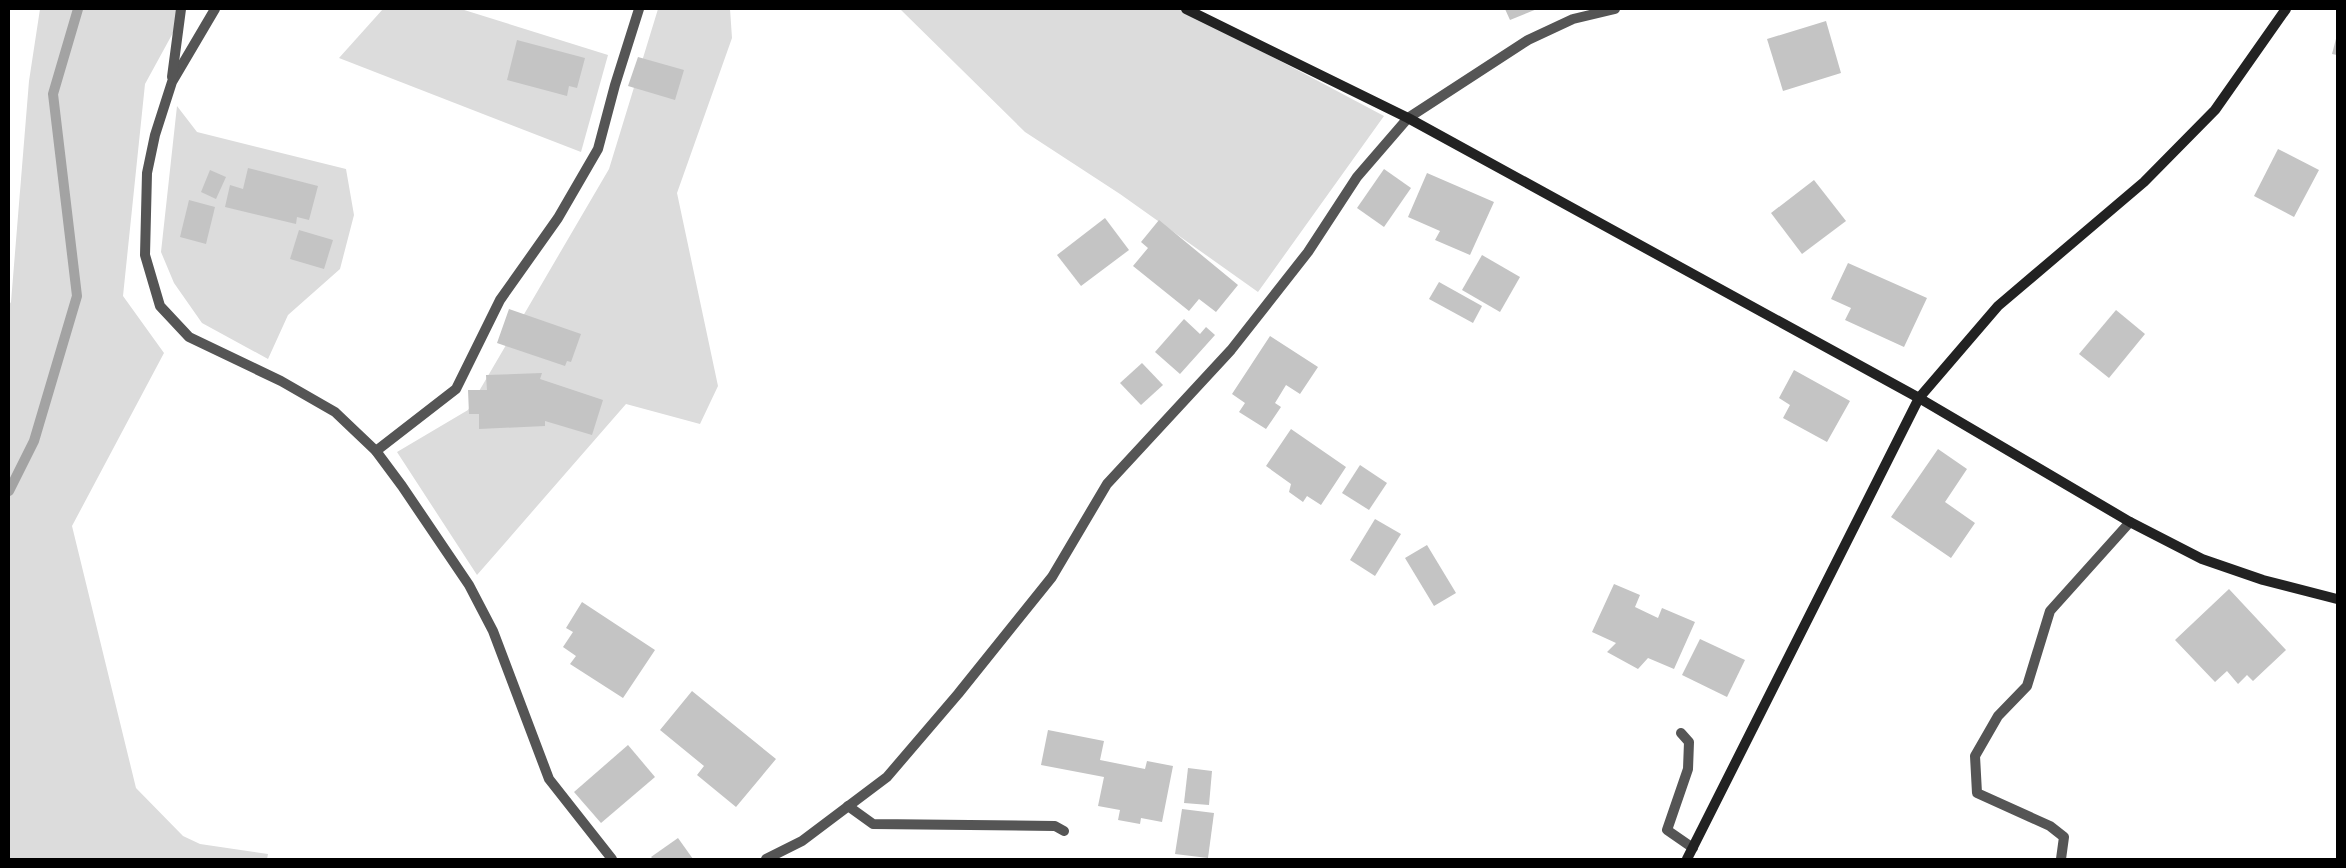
<svg xmlns="http://www.w3.org/2000/svg" width="2346" height="868" viewBox="0 0 2346 868" font-family="'Public Sans',sans-serif">
  <rect width="100%" height="100%" fill="#fff"/>
  <g fill="#dcdcdc">
    <polygon points="40,9 186,9 145,84 123,296 164,353 72,526 136,788 183,836 200,844 268,854 267,859 9,859 9,305 11,302 29,81"/>
    <polygon points="383,9 461,9 608,55 581,152 339,58"/>
    <polygon points="658,9 730,9 732,38 677,193 718,386 700,424 626,404 477,575 397,452 468,410 609,169"/>
    <polygon points="900,9 1182,9 1384,116 1258,292 1120,194 1025,132"/>
    <polygon points="177,106 197,132 346,169 354,215 340,269 288,315 268,359 202,323 174,283 161,252"/>
  </g>
  <g fill="none" stroke-linecap="round" stroke-linejoin="round">
    <polyline stroke="#a3a3a3" stroke-width="10" points="9,491 34,441 77,296 53,94 78,9"/>
  </g>
  <g fill="#c4c4c4">
    <polygon points="1505,9 1537,9 1510,20"/>
    <polygon points="1826,21 1841,73 1783,91 1767,39"/>
    <polygon points="2337,35 2337,55 2332,54"/>
    <polygon points="517,40 585,58 577,88 569,86 567,96 507,80"/>
    <polygon points="638,57 684,70 675,100 628,86"/>
    <polygon points="2278,149 2319,170 2294,217 2254,196"/>
    <polygon points="248,168 318,186 309,220 297,217 296,224 225,207 230,185 243,189"/>
    <polygon points="1384,169 1411,188 1384,227 1357,208"/>
    <polygon points="210,170 226,177 216,199 201,192"/>
    <polygon points="1427,173 1494,202 1470,255 1435,240 1440,231 1408,217"/>
    <polygon points="1814,180 1846,221 1802,254 1771,213"/>
    <polygon points="189,200 215,207 206,244 180,237"/>
    <polygon points="1105,218 1129,250 1081,286 1057,255"/>
    <polygon points="1159,220 1238,285 1216,312 1199,299 1189,311 1133,266 1148,248 1141,242"/>
    <polygon points="299,230 333,240 324,269 290,259"/>
    <polygon points="1482,255 1520,277 1500,312 1462,290"/>
    <polygon points="1848,263 1927,298 1904,347 1845,320 1851,308 1831,299"/>
    <polygon points="1439,282 1482,306 1473,323 1429,299"/>
    <polygon points="509,309 581,334 571,362 567,361 565,366 497,343"/>
    <polygon points="2116,310 2145,334 2109,378 2079,354"/>
    <polygon points="1184,319 1200,334 1206,327 1215,335 1180,374 1155,352"/>
    <polygon points="1270,336 1318,367 1300,394 1286,385 1275,403 1281,407 1266,429 1239,412 1245,403 1232,394"/>
    <polygon points="1142,363 1163,385 1141,405 1120,383"/>
    <polygon points="1794,370 1850,401 1827,442 1783,418 1790,405 1779,398"/>
    <polygon points="542,373 540,379 603,400 592,435 545,421 545,426 479,429 479,414 469,414 468,390 487,390 486,375"/>
    <polygon points="1291,429 1346,467 1321,505 1307,496 1303,502 1289,492 1291,484 1266,466"/>
    <polygon points="1938,449 1967,469 1945,502 1975,523 1951,558 1891,517"/>
    <polygon points="1360,465 1387,483 1369,510 1342,493"/>
    <polygon points="1375,519 1401,534 1375,576 1350,560"/>
    <polygon points="1427,545 1456,593 1434,606 1405,558"/>
    <polygon points="1614,584 1640,595 1635,607 1658,618 1662,608 1695,622 1674,669 1648,658 1638,669 1607,652 1616,643 1592,632"/>
    <polygon points="2229,589 2286,650 2253,681 2247,675 2238,684 2227,671 2215,682 2175,640"/>
    <polygon points="582,602 655,650 623,698 570,664 576,656 563,647 573,632 566,628"/>
    <polygon points="1700,639 1745,660 1727,697 1682,675"/>
    <polygon points="692,691 776,759 736,807 697,775 704,766 660,730"/>
    <polygon points="1048,730 1104,741 1100,760 1145,769 1147,761 1173,766 1162,822 1141,818 1140,824 1118,820 1120,810 1098,806 1104,777 1041,765"/>
    <polygon points="628,745 655,777 601,823 574,792"/>
    <polygon points="1188,768 1212,771 1209,805 1184,803"/>
    <polygon points="1182,809 1214,813 1208,858 1175,854"/>
    <polygon points="678,838 693,859 653,859 651,857"/>
  </g>
  <g fill="none" stroke-linecap="round" stroke-linejoin="round">
    <g stroke="#555" stroke-width="10">
      <polyline points="1681,733 1689,742 1688,769 1667,830 1693,848"/>
      <polyline points="2061,859 2064,837 2050,826 1977,793 1975,756 1998,716 2027,686 2050,611 2130,522"/>
    </g>
    <g stroke="#555" stroke-width="10">
      <polyline points="215,9 172,82 155,135 147,173 145,255 160,306 189,337 281,381 335,412 376,451 402,486 469,585 493,631 549,779 612,859"/>
      <polyline points="172,77 181,9"/>
      <polyline points="376,451 456,389 500,300 558,218 598,149 615,85 639,9"/>
      <polyline points="848,806 873,824 1055,826 1064,831"/>
      <polyline points="766,859 802,841 887,777 958,694 1052,577 1107,484 1231,350 1308,252 1357,177 1408,118 1528,40 1573,19 1615,9"/>
    </g>
    <g stroke="#222" stroke-width="10">
      <polyline points="1186,9 1408,118 1919,398 2130,522 2202,559 2263,580 2337,599"/>
      <polyline points="1687,859 1919,398 1998,306 2144,182 2215,110 2286,9"/>
    </g>
  </g>
  <rect width="2346" height="868" fill="none" stroke="#000000" stroke-width="20"/>
</svg>
